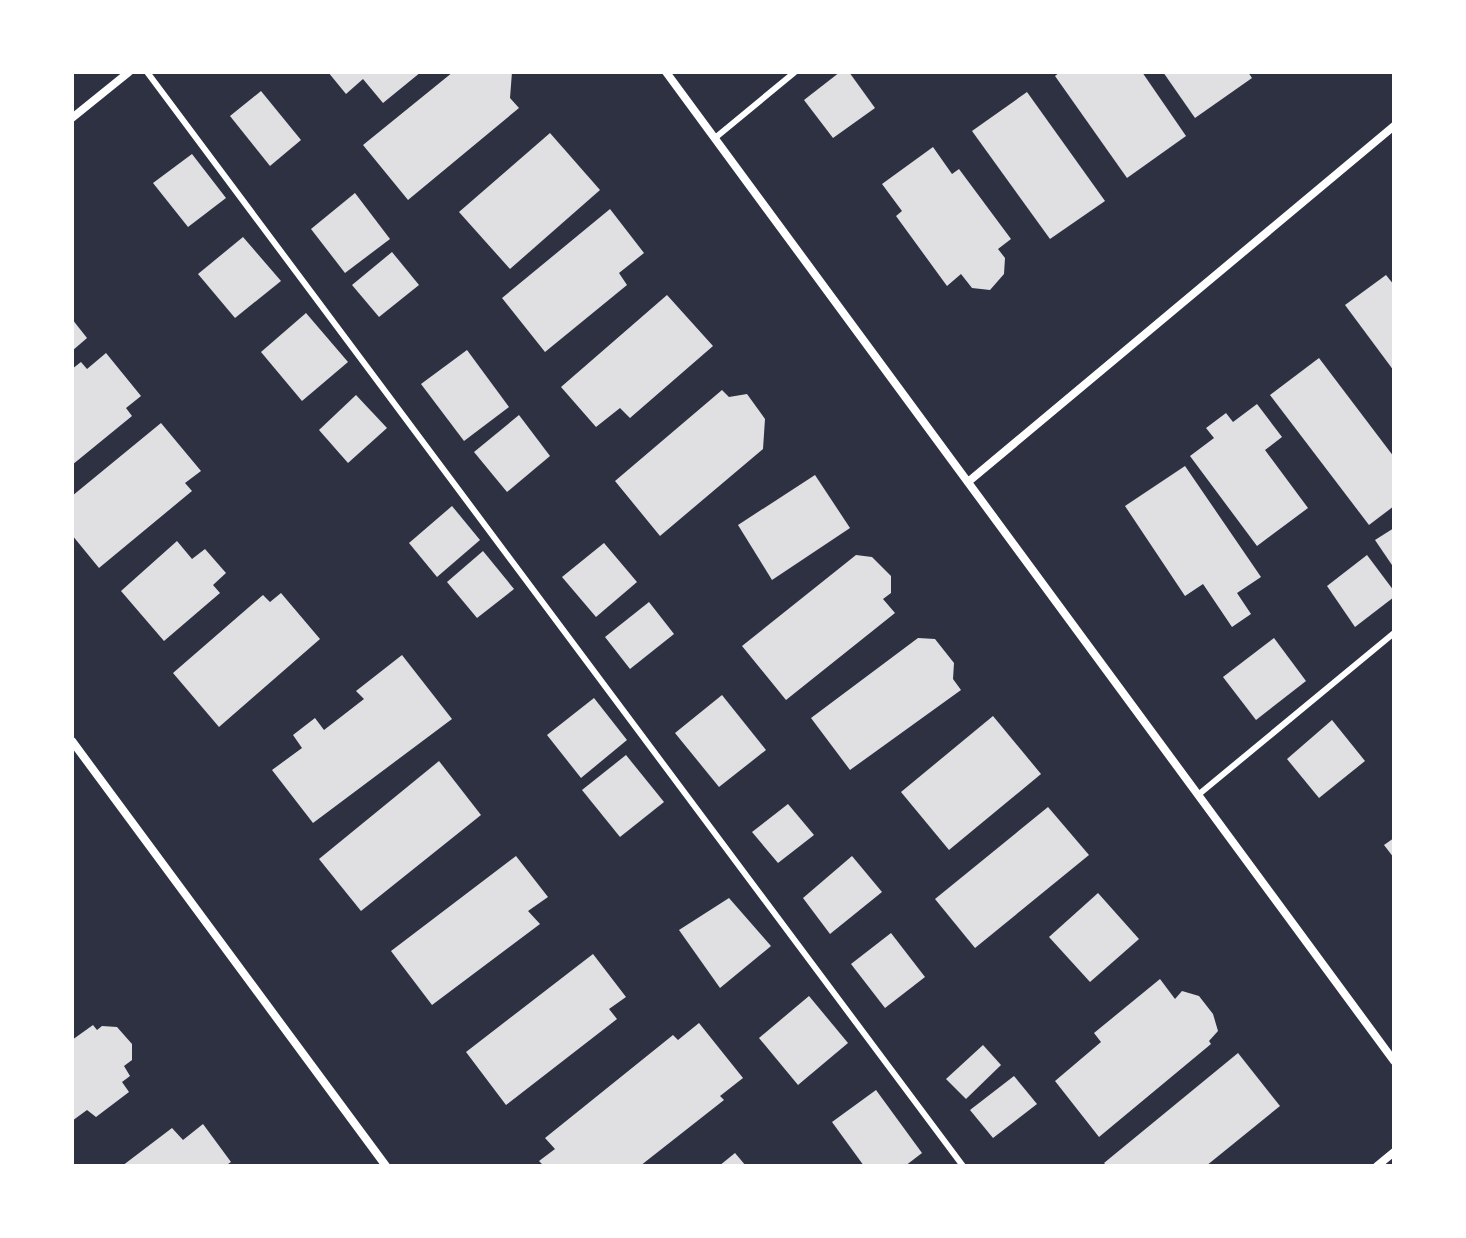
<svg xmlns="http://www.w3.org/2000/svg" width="1466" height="1238" viewBox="0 0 1466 1238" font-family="Figtree,sans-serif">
  <rect width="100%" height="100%" fill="#2d3142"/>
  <g fill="#e0e0e3">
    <polygon points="328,72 421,72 383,103 363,79 346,94"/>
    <polygon points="453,72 512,72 510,98 519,108 408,200 363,145"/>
    <polygon points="840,72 849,72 875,108 833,138 804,100"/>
    <polygon points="1060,72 1142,72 1186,136 1127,178 1055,76"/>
    <polygon points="1163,72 1248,72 1252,78 1195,118"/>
    <polygon points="261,91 301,140 270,166 230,116"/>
    <polygon points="1027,92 1105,201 1050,239 972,131"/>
    <polygon points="550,133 600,190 510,269 459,212"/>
    <polygon points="933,147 952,174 959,169 1011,239 998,249 1005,258 1004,274 990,290 972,288 961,274 947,286 896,216 902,211 882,184"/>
    <polygon points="192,154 226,198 188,227 153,183"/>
    <polygon points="355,193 390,239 345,273 311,229"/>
    <polygon points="610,209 644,253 619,273 627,285 545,352 502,298"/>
    <polygon points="243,237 281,281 235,318 198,274"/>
    <polygon points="392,252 419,285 379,317 352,285"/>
    <polygon points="1386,275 1394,285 1394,371 1345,305"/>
    <polygon points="667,295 713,346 630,418 620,408 596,427 561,387"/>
    <polygon points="306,313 348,362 302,401 261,352"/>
    <polygon points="72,319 87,338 72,351"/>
    <polygon points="467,350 509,407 464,441 421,384"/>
    <polygon points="106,353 141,396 126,408 132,416 72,465 72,369 81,362 87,369"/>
    <polygon points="1319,358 1394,457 1394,506 1369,525 1270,395"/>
    <polygon points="722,390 729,397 747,394 765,419 763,449 660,536 615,481"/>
    <polygon points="356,395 387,428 348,463 319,430"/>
    <polygon points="1257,404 1282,437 1265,450 1308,508 1257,546 1190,456 1214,438 1206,428 1226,413 1233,422"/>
    <polygon points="519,415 550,456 507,492 474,452"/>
    <polygon points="161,423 201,471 185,483 192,491 99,568 72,535 72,496"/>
    <polygon points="1185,466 1261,577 1237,593 1251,614 1232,627 1203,584 1185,596 1125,506"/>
    <polygon points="815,475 850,528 772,580 738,525"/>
    <polygon points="452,506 480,540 437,577 409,543"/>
    <polygon points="1394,528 1394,568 1375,540"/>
    <polygon points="177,541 192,559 205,549 226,573 213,585 220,593 164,641 121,591"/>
    <polygon points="604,543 637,582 596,617 562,577"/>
    <polygon points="483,551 514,589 477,618 447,582"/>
    <polygon points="856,555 872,557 891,576 891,593 883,599 895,613 786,700 742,646"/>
    <polygon points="1367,555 1394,591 1394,597 1355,627 1327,586"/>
    <polygon points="281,593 320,639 219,727 173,673 263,595 270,602"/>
    <polygon points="649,602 674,634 630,669 605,637"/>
    <polygon points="918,638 935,639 954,663 953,679 961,690 850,770 811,718"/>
    <polygon points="1274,638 1306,681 1256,720 1223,677"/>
    <polygon points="402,655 452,719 313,823 272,770 302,748 293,735 315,718 324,730 364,699 356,691"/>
    <polygon points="722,695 766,750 719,787 675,733"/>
    <polygon points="594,698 627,740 581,778 547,735"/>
    <polygon points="993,716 1041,774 949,850 901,792"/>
    <polygon points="1332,720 1365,761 1319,798 1287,759"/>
    <polygon points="626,755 664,802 620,837 582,790"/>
    <polygon points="439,761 481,815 361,911 319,859"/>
    <polygon points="788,804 814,835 778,863 752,832"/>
    <polygon points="1048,807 1089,855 975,948 935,899"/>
    <polygon points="1394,838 1394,858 1384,845"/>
    <polygon points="516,856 548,897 528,911 540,924 432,1005 391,951"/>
    <polygon points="852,856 882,892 830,934 803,898"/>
    <polygon points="1098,893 1139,939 1090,982 1049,937"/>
    <polygon points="729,898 771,946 720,988 679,930"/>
    <polygon points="891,933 925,977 885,1008 851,964"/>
    <polygon points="593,954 626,997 609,1009 617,1019 506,1105 466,1052"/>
    <polygon points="1160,979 1175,999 1182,991 1199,996 1213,1014 1218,1031 1209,1041 1211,1044 1099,1137 1055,1081 1101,1042 1094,1033"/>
    <polygon points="809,996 848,1043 798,1085 759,1038"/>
    <polygon points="699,1023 743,1078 720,1096 724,1100 640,1166 544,1166 539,1161 555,1149 545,1138 673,1035 678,1040"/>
    <polygon points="93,1025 97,1030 102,1026 117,1027 132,1044 132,1060 124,1066 130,1076 122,1082 129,1092 96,1117 87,1110 72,1121 72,1040"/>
    <polygon points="983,1045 1001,1065 966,1099 946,1079"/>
    <polygon points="1238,1053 1280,1106 1206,1166 1107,1166 1104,1163"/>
    <polygon points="1014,1076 1037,1104 993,1138 970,1110"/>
    <polygon points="876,1090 922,1153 905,1166 864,1166 832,1122"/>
    <polygon points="203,1124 231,1162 225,1166 122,1166 172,1128 183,1140"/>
    <polygon points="735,1153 746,1166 719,1166"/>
  </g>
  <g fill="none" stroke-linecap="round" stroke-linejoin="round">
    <g stroke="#fff" stroke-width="6">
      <polyline points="147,72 963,1166"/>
      <polyline points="715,138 795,72"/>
      <polyline points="1198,795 1394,633"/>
    </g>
    <g stroke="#fff" stroke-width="8">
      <polyline points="666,72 1394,1061"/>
      <polyline points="72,118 129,72"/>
      <polyline points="968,482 1394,126"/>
      <polyline points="72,741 386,1166"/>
      <polyline points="1377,1166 1394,1152"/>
    </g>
  </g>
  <rect width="1466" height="1238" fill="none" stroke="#ffffff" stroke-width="148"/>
</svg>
